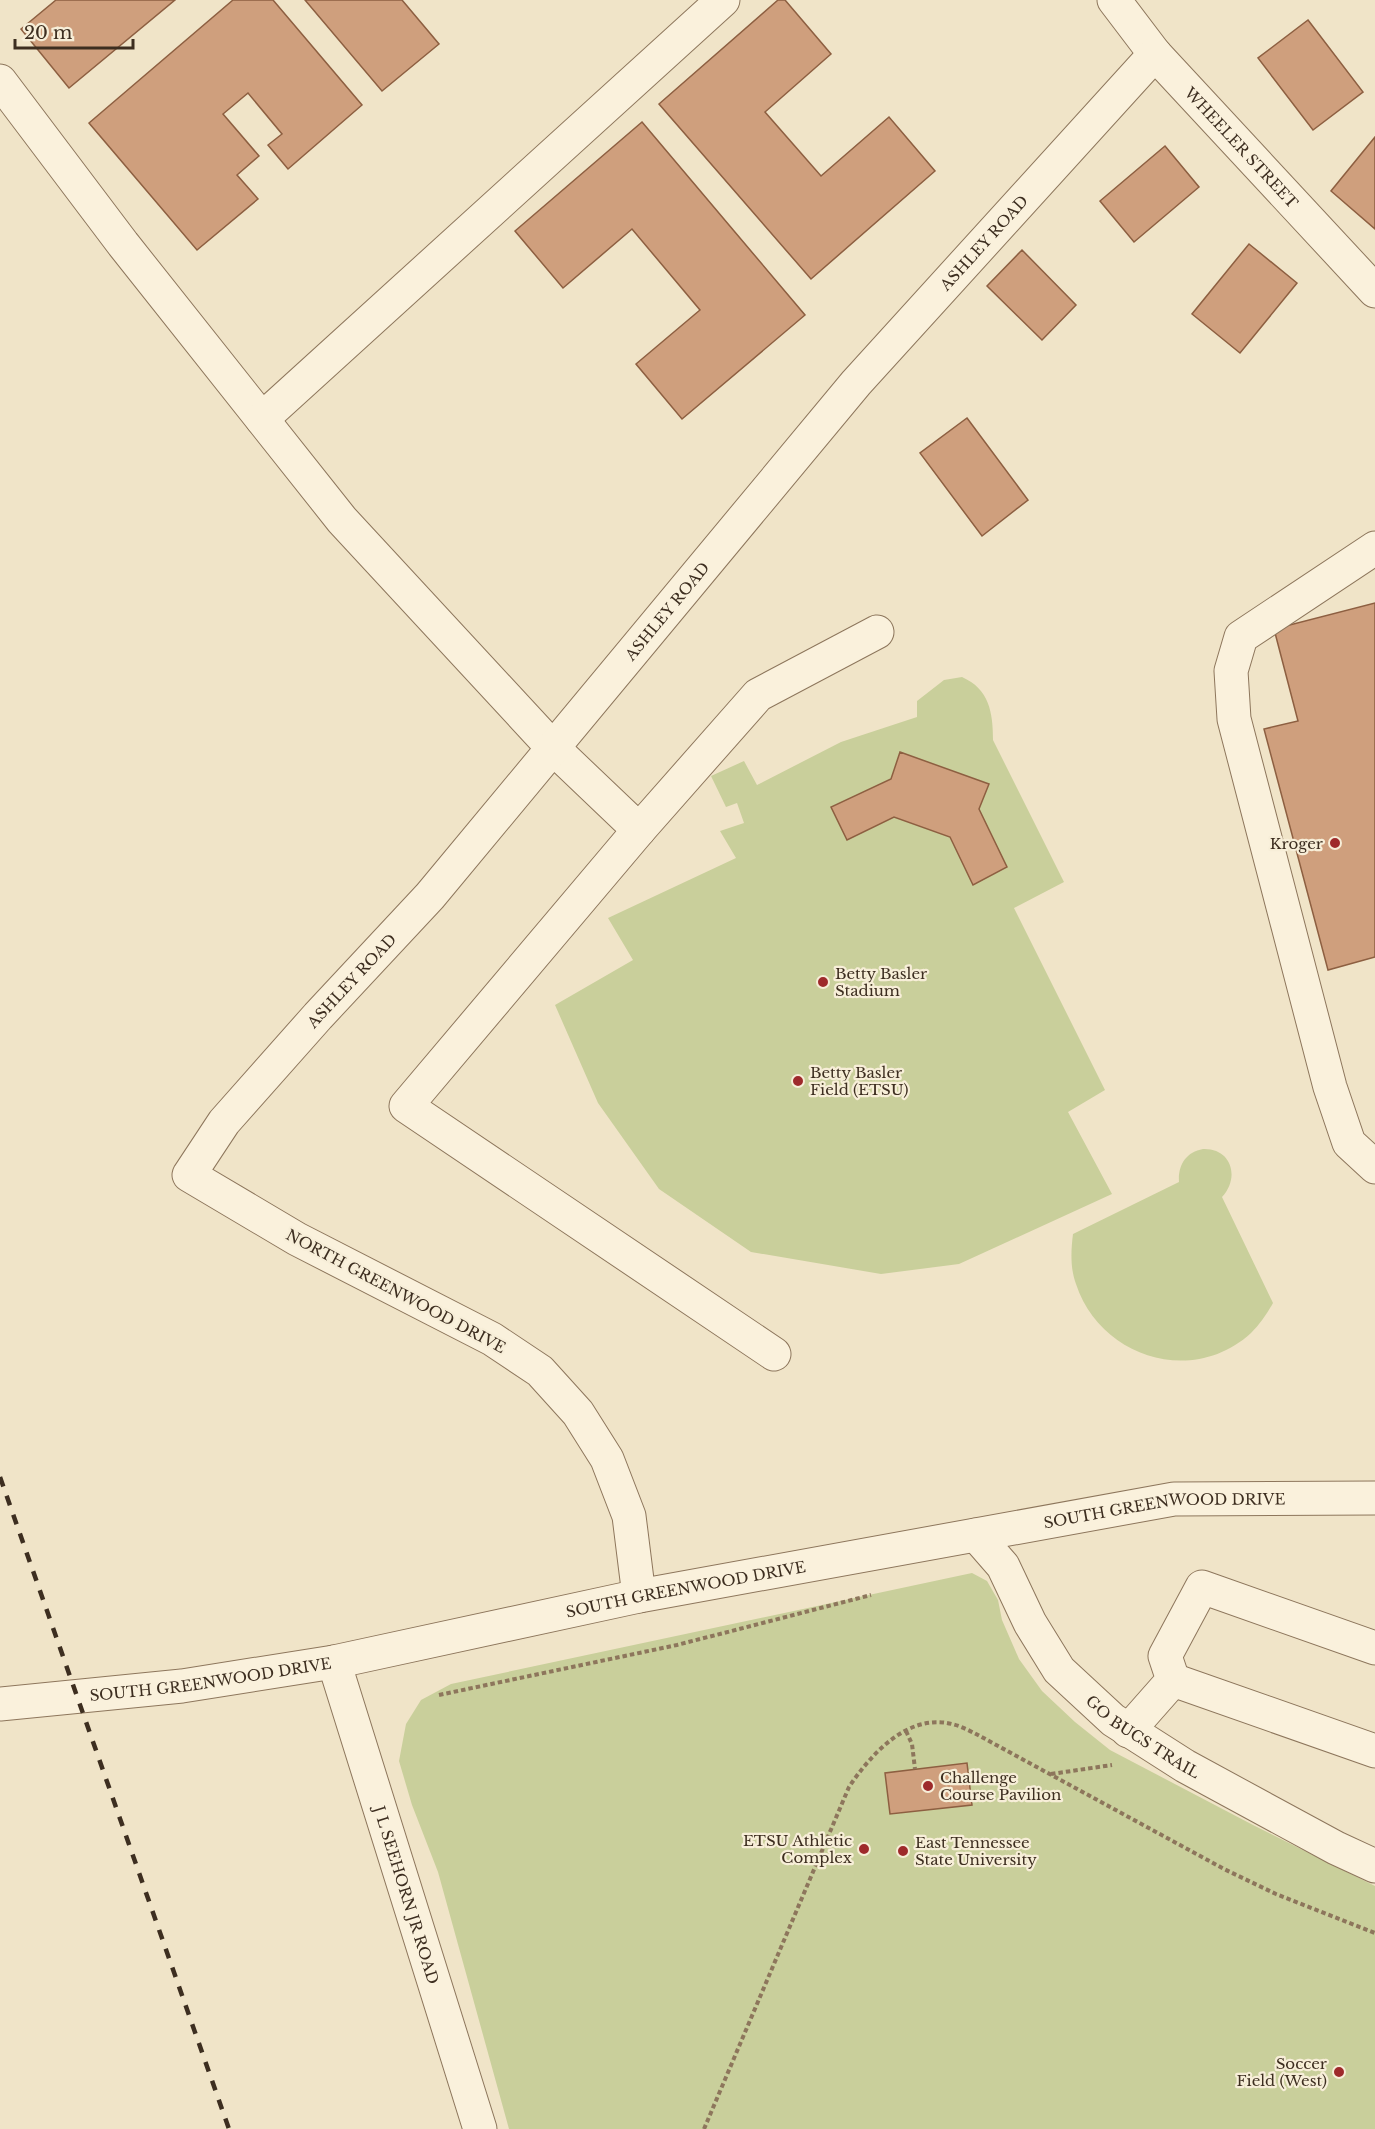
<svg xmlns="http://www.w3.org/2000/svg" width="1375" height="2129" viewBox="0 0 1375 2129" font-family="'Libre Baskerville',serif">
  <rect width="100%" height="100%" fill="#f0e4c8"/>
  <g fill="#c9cf9b">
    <path d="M962 677C989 689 993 712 993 740L1064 882 1014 908 1105 1090 1068 1112 1112 1194 959 1264 881 1274 751 1252 659 1189 598 1103 555 1005 633 960 608 918 736 858 720 831 744 823 737 803 726 807 711 776 744 761 757 785 841 742 917 717V701L944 680Z"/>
    <path d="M1203 1149C1232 1148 1240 1178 1222 1197L1273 1303C1267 1314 1260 1324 1251 1333 1192 1387 1100 1357 1076 1284 1070 1268 1071 1250 1073 1234L1179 1182C1178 1165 1186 1152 1203 1149Z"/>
    <polygon points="972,1573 987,1581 998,1600 1002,1620 1019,1659 1042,1691 1075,1722 1110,1750 1253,1825 1375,1886 1375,2129 509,2129 438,1872 412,1805 399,1761 406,1724 421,1700 451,1684"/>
  </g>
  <g fill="#cf9f7d" stroke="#8d5f41" stroke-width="1.5">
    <polygon points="56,0 175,0 69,88 21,29"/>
    <polygon points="233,0 273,0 362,105 288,169 268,145 282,134 248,93 223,114 259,156 237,175 258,199 197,250 89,123"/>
    <polygon points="305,0 402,0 439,44 382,91"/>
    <polygon points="778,0 785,0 831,54 765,112 821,176 889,117 935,171 811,279 659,104"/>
    <polygon points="1308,20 1363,92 1313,130 1258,58"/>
    <polygon points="642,122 805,315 682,419 636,364 700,310 632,229 563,288 515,231"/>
    <polygon points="1375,137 1375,229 1331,191"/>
    <polygon points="1165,146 1199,187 1134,242 1100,201"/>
    <polygon points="1249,244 1297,283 1240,353 1192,314"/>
    <polygon points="1022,250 1076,305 1042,340 987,286"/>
    <polygon points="967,418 1028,500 982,536 920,453"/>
    <polygon points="1375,603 1375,957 1328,970 1264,729 1298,721 1274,629"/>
    <polygon points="900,752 989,784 979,809 1007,867 973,885 950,837 894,817 847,840 831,807 891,779"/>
    <polygon points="967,1763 972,1805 890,1814 885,1773"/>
  </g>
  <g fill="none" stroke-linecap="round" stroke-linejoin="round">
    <defs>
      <g id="minor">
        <path id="s1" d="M1114 0 1155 54 1375 291"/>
        <polyline points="0,81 123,244 342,520 553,748 639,830 758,695 877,632"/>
        <polyline points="262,419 723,0"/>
        <polyline points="1375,548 1241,637 1231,671 1234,719 1330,1087 1349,1143 1375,1167"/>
        <polyline points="639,830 406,1106 774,1354"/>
        <path id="s2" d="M976 1535 1003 1566 1030 1623 1059 1670 1113 1720 1185 1766 1336 1848 1375 1866"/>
        <path id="s3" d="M639 1596 629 1516 607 1459 578 1413 540 1371 492 1339 297 1239 189 1175 224 1122 318 1016 430 896 856 383 1155 54"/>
        <path id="s4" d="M334 1662 480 2129"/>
        <polyline points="1173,1680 1375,1751"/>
        <path id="s5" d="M0 1704 182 1686 334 1662 639 1596 1174 1499 1375 1498"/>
        <polyline points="1128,1731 1173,1680 1165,1656 1202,1587 1375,1648"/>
      </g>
    </defs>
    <use href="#minor" stroke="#8d765c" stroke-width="35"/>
    <g stroke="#8d765c" stroke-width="4" stroke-dasharray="4.5 3" stroke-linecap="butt">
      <polyline points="439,1695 677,1645 871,1595"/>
      <polyline points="906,1731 912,1744 915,1769"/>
      <polyline points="1051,1774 1112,1765"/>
      <path d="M704 2129 849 1787C871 1754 908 1713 952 1724 961 1726 970 1731 978 1735L1224 1869 1276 1894 1375 1933"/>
    </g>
    <use href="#minor" stroke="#faf1dc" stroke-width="33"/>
    <polyline stroke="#3d2e20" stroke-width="4.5" stroke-dasharray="10 10" stroke-linecap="butt" points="0,1477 229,2129"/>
  </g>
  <g fill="#9e2a2b" stroke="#f7eed8" stroke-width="2">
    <circle cx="1335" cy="843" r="6"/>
    <circle cx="823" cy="982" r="6"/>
    <circle cx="798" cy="1081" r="6"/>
    <circle cx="928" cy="1786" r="6"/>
    <circle cx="864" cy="1849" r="6"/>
    <circle cx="903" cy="1851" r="6"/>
    <circle cx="1339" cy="2072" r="6"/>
  </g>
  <g text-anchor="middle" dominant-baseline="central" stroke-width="4.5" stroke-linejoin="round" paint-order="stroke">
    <g font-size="15" fill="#3d2e20" stroke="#f7eed8">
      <text stroke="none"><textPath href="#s1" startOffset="195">WHEELER STREET</textPath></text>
      <text stroke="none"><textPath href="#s3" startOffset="1881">ASHLEY ROAD</textPath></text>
      <text stroke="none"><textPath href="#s3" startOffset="1395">ASHLEY ROAD</textPath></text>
      <text stroke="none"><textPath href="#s3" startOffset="909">ASHLEY ROAD</textPath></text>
      <text transform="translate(396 1291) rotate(28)">NORTH GREENWOOD DRIVE</text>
      <text stroke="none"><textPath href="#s5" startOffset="1182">SOUTH GREENWOOD DRIVE</textPath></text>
      <text stroke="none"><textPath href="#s5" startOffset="696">SOUTH GREENWOOD DRIVE</textPath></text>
      <text stroke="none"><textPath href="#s5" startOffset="212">SOUTH GREENWOOD DRIVE</textPath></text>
      <text stroke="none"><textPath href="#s2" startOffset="267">GO BUCS TRAIL</textPath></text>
      <text stroke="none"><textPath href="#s4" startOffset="244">J L SEEHORN JR ROAD</textPath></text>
    </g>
    <g font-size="15" fill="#3d2e20" stroke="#f7eed8" text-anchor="start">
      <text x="1323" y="843" text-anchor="end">Kroger</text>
      <text x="835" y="973">Betty Basler<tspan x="835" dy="17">Stadium</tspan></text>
      <text x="810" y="1072">Betty Basler<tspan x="810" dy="17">Field (ETSU)</tspan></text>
      <text x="940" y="1777">Challenge<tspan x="940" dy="17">Course Pavilion</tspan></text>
      <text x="852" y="1840" text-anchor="end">ETSU Athletic<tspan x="852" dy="17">Complex</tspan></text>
      <text x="915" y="1842">East Tennessee<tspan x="915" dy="17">State University</tspan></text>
      <text x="1327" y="2063" text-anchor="end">Soccer<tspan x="1327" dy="17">Field (West)</tspan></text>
    </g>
  </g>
  <path d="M15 39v9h118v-9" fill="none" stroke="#3d2e20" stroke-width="3"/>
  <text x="24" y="39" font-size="18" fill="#3d2e20" stroke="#f7eed8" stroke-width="4.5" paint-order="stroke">20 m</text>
</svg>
